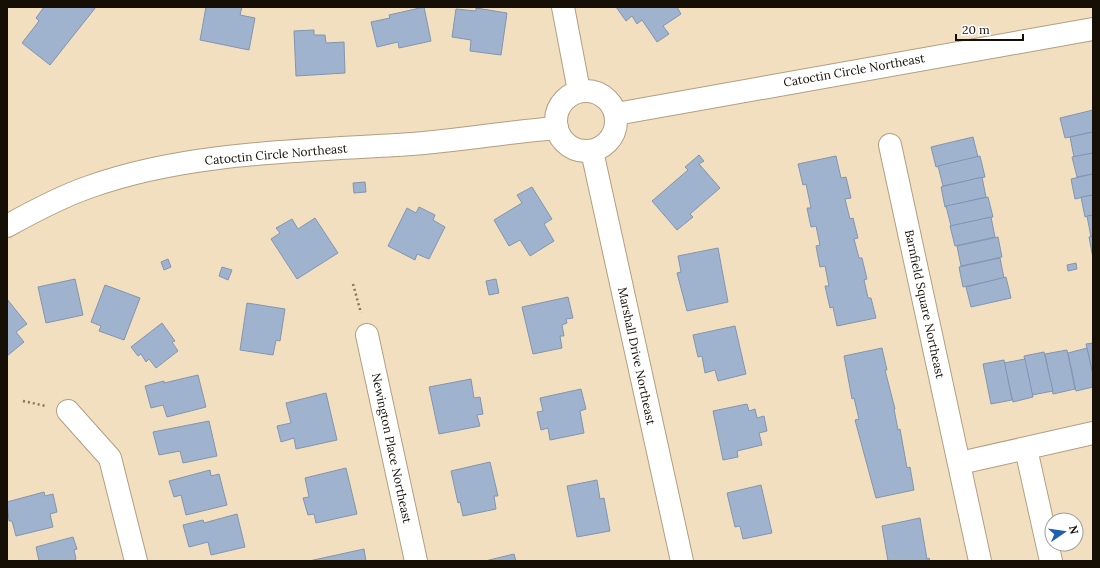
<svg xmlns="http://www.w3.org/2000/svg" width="1100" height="568" viewBox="0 0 1100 568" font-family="Lora,serif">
  <rect width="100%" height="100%" fill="#f2dfc0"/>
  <g fill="#9fb3cf" stroke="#8295b0">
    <polygon points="44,7 96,7 50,65 22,43 39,21 36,18"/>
    <polygon points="206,7 242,7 240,15 255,18 249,50 200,40"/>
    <polygon points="424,7 431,41 399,48 398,42 377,47 371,22 390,18 389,15"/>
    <polygon points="616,7 677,7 681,14 663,26 669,34 657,42 642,20 637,24 632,16 626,21"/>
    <polygon points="476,8 507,13 501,55 470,51 471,40 452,37 456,9 476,11"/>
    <polygon points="314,30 314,35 325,35 326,43 344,42 345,73 296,76 294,31"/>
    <polygon points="1093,110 1093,132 1065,138 1060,118"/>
    <polygon points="1093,132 1093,153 1074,157 1070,137"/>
    <polygon points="973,137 978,157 936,167 931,147"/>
    <polygon points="1093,153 1093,174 1077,177 1072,157"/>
    <polygon points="699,155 704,161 699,164 720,188 690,214 693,217 677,230 652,201 688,170 685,167"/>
    <polygon points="836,156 841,178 846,177 851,198 845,199 850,219 853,218 858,238 854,239 859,258 862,258 867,279 864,280 868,298 871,298 876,318 837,326 833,307 830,308 825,286 829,286 825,266 820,267 816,246 820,245 816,226 811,227 807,208 811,208 806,184 803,185 798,164"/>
    <polygon points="980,156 985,177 943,186 938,166"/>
    <polygon points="1093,174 1093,195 1075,199 1071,179"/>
    <polygon points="982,177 986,197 945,207 941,187"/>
    <polygon points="365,182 366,192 354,193 353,183"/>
    <polygon points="532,187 552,219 544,224 554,241 530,256 520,240 509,246 494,220 522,203 517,195"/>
    <polygon points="1093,195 1093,215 1085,217 1081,197"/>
    <polygon points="988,197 993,217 951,226 946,206"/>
    <polygon points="419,207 435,215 433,220 445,227 429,259 417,254 415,260 388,246 407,208 416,213"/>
    <polygon points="1093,215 1093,236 1091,237 1087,216"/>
    <polygon points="991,217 995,237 955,246 950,226"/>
    <polygon points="315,218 338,253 297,279 271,239 280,233 276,228 292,219 298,229"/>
    <polygon points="1093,236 1093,258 1089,237"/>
    <polygon points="998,237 1002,257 961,266 957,246"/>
    <polygon points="718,248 728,302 687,311 677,273 681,272 678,256"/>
    <polygon points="1000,258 1004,278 963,287 959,267"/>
    <polygon points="168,259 171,267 164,270 161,262"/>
    <polygon points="1076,263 1077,269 1068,271 1067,265"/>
    <polygon points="222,267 232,270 228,280 219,276"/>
    <polygon points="1006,277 1011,298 971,307 966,287"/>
    <polygon points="75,279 83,315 46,323 38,287"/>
    <polygon points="496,279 499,293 489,295 486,281"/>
    <polygon points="105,285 140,298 124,340 99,331 101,326 91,322"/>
    <polygon points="568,297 573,318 566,319 567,323 562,325 564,336 560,336 562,348 533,354 522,307"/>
    <polygon points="7,299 27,324 16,332 24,342 7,356"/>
    <polygon points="247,303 285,309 280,341 276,340 273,355 240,350"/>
    <polygon points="162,323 175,341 172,342 178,351 156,368 149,359 146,362 141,354 138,356 131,347"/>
    <polygon points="735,326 746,374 718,381 715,370 705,373 702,356 698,357 693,335"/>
    <polygon points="1093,343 1093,375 1086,344"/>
    <polygon points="882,348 887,370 885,370 895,409 894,409 898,430 900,429 907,468 910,467 914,490 876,498 855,420 859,419 854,398 852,399 844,356"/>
    <polygon points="1087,348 1093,375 1093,387 1076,391 1068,353"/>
    <polygon points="1067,350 1075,389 1053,394 1045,354"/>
    <polygon points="1044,352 1053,391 1032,395 1024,356"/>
    <polygon points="1025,359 1033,397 1013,402 1004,363"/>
    <polygon points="1004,360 1012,400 991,404 983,364"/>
    <polygon points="198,375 206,407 167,417 163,405 151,408 145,386 164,381 164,383"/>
    <polygon points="471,379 474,398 480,397 483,414 477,415 480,426 439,434 429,387"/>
    <polygon points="581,389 586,409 580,411 584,433 550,440 548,428 541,430 537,412 543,411 540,398"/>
    <polygon points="326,393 337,440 296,449 294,438 281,442 277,426 291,423 286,403"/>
    <polygon points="747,404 749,411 755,409 757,418 764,416 767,431 759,433 762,445 737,451 738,457 723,460 713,411"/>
    <polygon points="209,421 217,456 183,463 180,451 159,455 153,432"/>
    <polygon points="490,462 498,496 494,496 496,509 463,516 460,502 458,503 451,471"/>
    <polygon points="346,468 357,514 316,523 314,514 308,515 303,498 309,497 305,478"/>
    <polygon points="210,470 211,476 219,474 227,505 186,515 181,495 174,497 169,481"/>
    <polygon points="597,480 600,499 604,498 610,531 577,537 567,486"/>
    <polygon points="761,485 772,533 743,539 740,526 735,527 727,493"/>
    <polygon points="44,492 45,496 53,494 57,512 50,514 53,527 16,536 12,521 9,521 7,502"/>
    <polygon points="237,514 245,547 211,555 208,542 189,547 183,525 203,520 204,523"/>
    <polygon points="920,518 927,559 929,558 930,561 888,561 882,526"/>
    <polygon points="73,537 77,549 74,550 76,559 73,561 39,561 36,547"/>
    <polygon points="364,549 366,561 309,561"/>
    <polygon points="514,554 516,561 485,561"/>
  </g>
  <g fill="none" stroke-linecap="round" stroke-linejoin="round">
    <defs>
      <g id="minor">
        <polyline points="563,7 579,91"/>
        <circle cx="586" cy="121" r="30"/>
        <polyline points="616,114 1093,29"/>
        <polyline points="890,145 980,561"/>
        <polyline points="592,151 682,561"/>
        <path d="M7 226C34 211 60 197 89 187 188 151 308 151 412 144 461 140 508 132 557 128"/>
        <polyline points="367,335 416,561"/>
        <polyline points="68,411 110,458 136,561"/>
        <polyline points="1026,449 1051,561"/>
        <polyline points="960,463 1093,433"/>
      </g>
    </defs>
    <use href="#minor" stroke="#b19f82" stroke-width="24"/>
    <g stroke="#827661" stroke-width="2.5" stroke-dasharray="2 3" stroke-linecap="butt">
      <polyline points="353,284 361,313"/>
      <polyline points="23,401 46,406"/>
    </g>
    <use href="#minor" stroke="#fff" stroke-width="22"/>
  </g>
  <g text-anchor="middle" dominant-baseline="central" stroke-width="3" stroke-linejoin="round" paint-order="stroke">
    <g font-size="12" fill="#150f05" stroke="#fff">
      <text transform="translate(854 70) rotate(-10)">Catoctin Circle Northeast</text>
      <text transform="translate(276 154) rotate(-5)">Catoctin Circle Northeast</text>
      <text transform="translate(925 304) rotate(78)">Barnfield Square Northeast</text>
      <text transform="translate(637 356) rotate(78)">Marshall Drive Northeast</text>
      <text transform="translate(392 448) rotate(78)">Newington Place Northeast</text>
    </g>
  </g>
  <rect width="1100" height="568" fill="none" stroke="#150f05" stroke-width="16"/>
  <g transform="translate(1064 532) rotate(77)"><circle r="19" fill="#ffffff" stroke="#a19f9b"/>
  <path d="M0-3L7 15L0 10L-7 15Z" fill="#1f5fb0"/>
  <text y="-6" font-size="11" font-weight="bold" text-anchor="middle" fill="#150f05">N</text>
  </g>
  <path d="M956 34v6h67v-6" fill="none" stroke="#150f05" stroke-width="2"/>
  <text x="962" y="34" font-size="12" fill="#150f05" stroke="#ffffff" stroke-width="3" paint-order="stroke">20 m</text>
</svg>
